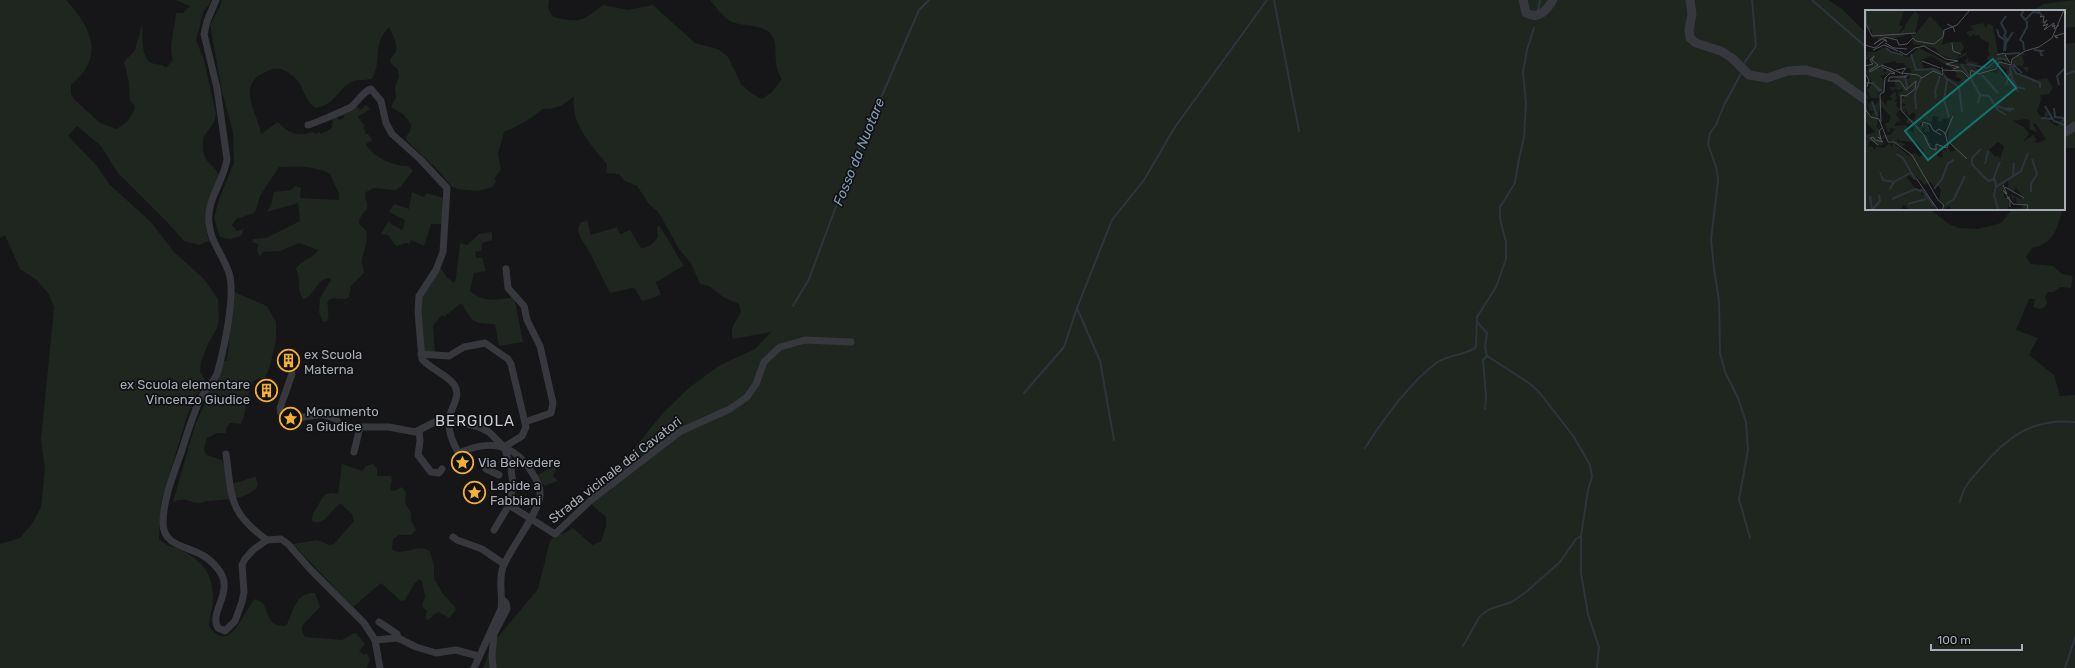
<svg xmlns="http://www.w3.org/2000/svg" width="2075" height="668" viewBox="0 0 2075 668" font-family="Rubik,sans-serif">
  <rect width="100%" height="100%" fill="#161618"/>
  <g fill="#1e261f">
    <path d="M0 0H66C92 28 105 57 71 85V94L75 100 100 123 116 129C126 124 133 117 135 106L130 101 129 82 124 62 135 50 142 25C143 35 141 58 151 63 157 65 161 63 166 68L173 60C168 47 175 28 176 13H183L190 6 176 0H211L210 4 204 10 196 40 204 60 216 114 214 122 203 138C203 146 202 156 209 163 213 168 216 168 219 175 213 203 199 209 209 241L199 245 184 241 168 223 118 173 101 146 77 126 68 136 96 165 110 185 150 221 174 252 203 278 218 299 219 319 217 328 208 344 201 362 200 372 205 380 202 389 196 395 187 416 161 503 159 539C168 548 174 545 183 551 203 562 213 574 213 598 213 608 209 616 209 626 230 657 243 611 255 599L263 603C270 617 268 626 286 626 293 614 295 591 315 593L320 607 302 626V631L305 637 342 640 352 634 356 633 365 644 359 651 364 655 367 653 370 660 367 668H0V544L20 538 32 524 41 507 45 469 41 440 54 307 48 293 37 280 20 269 5 235 0 238Z"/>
    <path d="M222 0H549L548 8 553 17C580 23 581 22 603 5L628 10 653 5 695 43 718 49 728 57 741 84 751 93 762 99 772 92 782 79C770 62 781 46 770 33 762 25 745 26 735 23 724 20 717 8 710 0H1829L1843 10 1866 33V209H1930L1949 224 1959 228 1978 229 2001 223 2012 209H2061L2062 211C2057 230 2054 243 2032 248L2026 257 2031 264 2053 266 2062 274 2073 276 2071 288 2060 287 2054 292H2048L2045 297 2047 302 2045 307 2040 309 2033 307 2035 299H2029L2016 330 2038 338 2029 355 2054 375 2060 396 2075 395V668H483L493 643 538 589 550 541 556 535 565 533 573 528 592 545 601 542 606 526V517L593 506 589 499 591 492 624 461 663 413 690 387 720 365 755 349 771 332 733 339C729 326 736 323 741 312L739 304 723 297 709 286 700 284 691 263 679 249 659 213 649 204 637 186 625 181 619 174 606 173 607 164C591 145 570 123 574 96 563 106 557 109 542 109 535 117 514 128 504 132L498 154 501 170 495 178 496 182 492 187 478 191 457 189 451 186 440 172 407 141 406 137 410 131 411 124 403 114 391 107 396 97 395 87 399 77 398 70 390 62C390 57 394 56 396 51 398 43 392 34 389 27 371 46 383 59 372 79 364 81 355 78 348 84 335 94 334 105 315 108 302 97 305 87 295 78 287 71 278 65 268 71 264 73 258 75 255 79 241 93 259 118 261 134L278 122C289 134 298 137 313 132L316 134 319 132 321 134 332 128 333 121 331 120 337 117 339 120 344 118 343 114 356 106 360 110 366 105 370 109 358 117 365 126 363 128 366 132 364 134H368L372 140 366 144C373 158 394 166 408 166L413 171 401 186 396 190 374 188 366 192 365 198 367 202V209C349 228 367 224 367 235 367 244 363 252 362 260 361 264 364 269 364 273L351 286 349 297 346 299C316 296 333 304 327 321L323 322 319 312 320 298 331 280 329 278C316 280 315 295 304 299 296 292 301 278 296 269 300 260 313 259 318 250L299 243 280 251 263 252 260 257 257 251 258 244 252 242 253 239 266 238 300 221 298 203 267 212 271 205 274 192 291 190 295 186 301 188 300 198 339 200V194L330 174C316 166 295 166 279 167L260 196 256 210 254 213 236 219 232 225 237 231 244 229 241 236 230 239 220 237 214 218 219 199 234 163 233 132 222 92 210 24 220 7Z"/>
    <polygon points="2075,0 2075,27 2064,28 2064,11 2036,11 2036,9 2043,4"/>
    <polygon points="2075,43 2075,148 2064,148 2064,44"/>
    <polygon points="412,192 424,197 426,193 445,198 443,224 431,224 424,246 411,240 409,244 406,243 396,246 388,235 381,234 388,222 402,230 403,229 405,220 389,212 394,204 409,209"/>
    <path d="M587 220 591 235 617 227 620 234 630 230 641 248C648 248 654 243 658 237L657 228 659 225 684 266C673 270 667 277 656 282L661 295 642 301 635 289 632 288 610 293 588 249 580 237 578 229 580 223Z"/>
    <path d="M492 232V240L482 243 481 251 475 252 476 258H482L486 271 474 273 470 291C483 303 498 300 514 297L523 342 499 346 495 324C471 324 473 321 461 303L444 317 442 315 433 326 435 353 423 352 419 315 422 296 440 268 446 276 454 283 456 278 460 243 467 245 479 234Z"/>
    <path d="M234 292 267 306 276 322V340L270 366 265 378H260L253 381C247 395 247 410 241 424L230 423 226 428V433H218L207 438 204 449 206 455 222 460 229 483C237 484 247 478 256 477L258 486C246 501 224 499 208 501 205 501 202 503 199 503 188 503 187 496 173 502L195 425 207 399 212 389 217 385 223 361H227Z"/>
    <path d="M342 464 362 471 366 466 373 464 377 469V476H391L392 480 390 486 391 490 395 491 401 487 406 492 405 503 411 513V520L416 530 411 535H399L393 539 392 549C402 558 420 541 430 552L434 565V579L443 594 455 607 456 610 449 618 439 612 436 613 428 620 425 618 427 611 422 606 425 596 422 581 419 579 414 584 405 600 401 601 381 583 353 607 293 544 317 540 330 545 334 544 354 521 352 514 341 504C330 508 326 527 312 521 312 512 315 511 319 504 323 495 327 491 338 494Z"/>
    <polygon points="554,466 557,468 553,476 558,481 544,486 538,475"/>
  </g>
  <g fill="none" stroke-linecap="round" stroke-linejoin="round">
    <g stroke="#2c353c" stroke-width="2">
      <polyline points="1274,0 1299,131"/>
      <polyline points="1812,0 1866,47"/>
      <polyline points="1538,10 1540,0"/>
      <polyline points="1743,65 1756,46 1752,0"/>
      <polyline points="1742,72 1724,105 1716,125 1710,133 1708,144 1717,170 1718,181 1711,239 1714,269 1719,301 1720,353 1725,372 1738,398 1746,422 1748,450 1739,499 1750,538"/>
      <polyline points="2064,75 2075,71"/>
      <polyline points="793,306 809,279 848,174 919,10 929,0"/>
      <polyline points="1077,308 1100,361 1114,440"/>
      <polyline points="1477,322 1487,333 1485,347 1487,356"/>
      <polyline points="1487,356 1529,383 1539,392 1574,437 1590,465 1592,477 1588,490 1581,536 1581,573 1588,614 1599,647 1597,668"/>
      <polyline points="1024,393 1064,347 1077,308 1112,220 1144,180 1175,127 1267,0"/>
      <polyline points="1485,409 1486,396 1483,360 1487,356"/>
      <path d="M1365 448C1384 418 1408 385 1436 363 1448 354 1466 356 1476 347L1477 317 1496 287 1506 259V242L1500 219V207L1515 183 1519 159 1524 138 1526 103 1523 72 1527 50 1534 28"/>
      <path d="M1960 502C1963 487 1971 479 1981 468 2007 437 2032 418 2075 422"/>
      <polyline points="1463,646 1480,616 1490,609 1512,602 1526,592 1560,562 1576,539 1581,536"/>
      <polyline points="2065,668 2075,638"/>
    </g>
    <g stroke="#37383d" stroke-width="7">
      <path d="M216 0 207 21 204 34 217 88 227 159C224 181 206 200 209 223 210 241 223 255 229 273 236 294 224 348 218 371 215 383 203 391 199 402 192 417 187 434 182 450 174 473 163 499 163 523 163 546 187 546 202 555 208 558 214 564 218 569 236 591 208 612 218 628L225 631 235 621 242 602 244 592 242 565 245 559 253 550 267 540 281 539 288 544 310 569 364 623 375 640 380 668"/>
      <path d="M308 125C310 125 346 110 351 107 358 102 363 91 371 89L381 101 386 123 392 134 420 159 447 188 443 252 436 270 419 296 418 312 422 359C430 369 450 376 455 386 461 397 450 409 449 419 447 436 459 454 467 468"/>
      <polyline points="506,269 508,288 524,306 527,320 540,346 553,403 551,413 525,422"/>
      <polyline points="421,354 449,356 464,347 485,343 508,359 511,364 526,427 522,436 504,447"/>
      <path d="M292 374 280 408 281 413C295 422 304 416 318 415 324 414 331 417 336 419L341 426 346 427H389L415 432 437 421 449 419 479 427 489 432 504 447 511 468 513 485 509 505 494 530"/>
      <polyline points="419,431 420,441 418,455 431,472 439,473 442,469"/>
      <polyline points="354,452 360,427"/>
      <path d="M459 453C488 440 513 442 531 471 536 479 541 486 540 496 538 514 511 547 503 567 498 581 503 594 501 609L474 668"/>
      <path d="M226 454C232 497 228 512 267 540"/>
      <polyline points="486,469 499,475"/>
      <polyline points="509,505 555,534 591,500 681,431 730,409 747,397 756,384 764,362 780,347 805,340 851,342"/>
      <polyline points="453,537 457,540 482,549 504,564"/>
      <polyline points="379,622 397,634 398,638"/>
      <polyline points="375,640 398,638 416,647 436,653 456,650 478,656"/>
      <polyline points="493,668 492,655 494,634 507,609 506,603 502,599"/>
    </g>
    <g stroke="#37383d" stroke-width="9">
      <path d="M1523 0 1526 13C1539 20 1547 10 1553 0"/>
      <polyline points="1690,0 1692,14 1689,30 1690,38 1696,43 1721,51 1732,58 1749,75 1767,78 1788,71 1806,70 1835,78 1866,100"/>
      <polyline points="2064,133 2075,126"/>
    </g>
  </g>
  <defs>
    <symbol id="building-ring" viewBox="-11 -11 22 22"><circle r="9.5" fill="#111113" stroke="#f2b134" stroke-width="1.5"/><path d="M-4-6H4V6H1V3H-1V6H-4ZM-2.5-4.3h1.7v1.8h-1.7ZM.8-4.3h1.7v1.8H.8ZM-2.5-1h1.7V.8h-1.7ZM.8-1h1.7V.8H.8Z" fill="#f2b134"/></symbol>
    <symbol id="sight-ring" viewBox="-11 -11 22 22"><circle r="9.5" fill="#111113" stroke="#f2b134" stroke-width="1.5"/><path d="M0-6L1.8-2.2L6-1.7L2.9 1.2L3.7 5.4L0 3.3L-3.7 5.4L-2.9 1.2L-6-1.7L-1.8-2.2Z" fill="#f2b134"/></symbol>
  </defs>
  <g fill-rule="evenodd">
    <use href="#building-ring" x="276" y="348" width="25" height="25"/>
    <use href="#building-ring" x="254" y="378" width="25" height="25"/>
    <use href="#sight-ring" x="278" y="406" width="25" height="25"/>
    <use href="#sight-ring" x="450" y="450" width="25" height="25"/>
    <use href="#sight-ring" x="462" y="480" width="25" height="25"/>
  </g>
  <g text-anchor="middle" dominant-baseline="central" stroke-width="3.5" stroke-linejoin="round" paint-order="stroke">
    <g font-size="13" fill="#a8adb8" stroke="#111113" text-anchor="start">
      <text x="304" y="354">ex Scuola<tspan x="304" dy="15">Materna</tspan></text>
      <text x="250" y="384" text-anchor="end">ex Scuola elementare<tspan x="250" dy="15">Vincenzo Giudice</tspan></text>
      <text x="306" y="411">Monumento<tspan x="306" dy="15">a Giudice</tspan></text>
      <text x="478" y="462">Via Belvedere</text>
      <text x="490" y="485">Lapide a<tspan x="490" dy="15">Fabbiani</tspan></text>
    </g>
    <g font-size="13" fill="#a8adb8" stroke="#111113">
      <text transform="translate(615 470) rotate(-38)">Strada vicinale dei Cavatori</text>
    </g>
    <g font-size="14" font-style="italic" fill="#7f9bb3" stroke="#111113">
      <text transform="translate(859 152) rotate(-68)">Fosso da Nuotare</text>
    </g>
    <g font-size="15" letter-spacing="1" fill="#c9ccd4" stroke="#111113">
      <text x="475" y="421">BERGIOLA</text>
    </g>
  </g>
  <g transform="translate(1865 10)">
    <rect width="200" height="200" fill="#161618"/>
    <path d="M0 0H39L34 15 38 16 33 24 40 18V15L50 1 54 5 51 20 49 23H38L40 26 29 28V30L20 26 13 30V27L7 28V20L0 18ZM65 6 80 22 77 35 85 32H96L99 38 92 48 101 42 104 53 99 52 102 49 101 45 90 50 74 44 70 38 48 34 46 24 50 25ZM118 13 121 18 123 13 128 16 133 43H138L145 52 141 53 137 48 138 54 146 56 155 66 159 64 171 70 182 68 188 78 184 84 175 85 176 89 172 101 178 109 181 100 185 105 181 108 191 116 194 115 195 110 200 109V200H86L85 196 79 199 74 189 76 180 73 176 69 177 65 172 60 175 52 167H50L53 172 43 165 42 167 49 178 57 180 56 184 63 187 72 200H45L39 195 35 200H0V131L2 129 0 125 10 122 0 111V82L5 89H1L3 94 0 99 6 107 9 101H4L3 95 7 91 10 95 16 89 22 96 21 91 27 90 25 86 30 81 32 88 29 92 32 91 31 96 35 99 31 104 37 113 33 111 29 116 42 115V118L49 123 48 115 41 113 42 108 49 110 51 105 48 102 44 106 39 97 41 104 37 100V96L42 95 37 93V89L40 87 33 86 34 82 38 81 37 78 34 81 30 79 27 81 24 77H31L29 70 35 65H40L41 69H44L46 58H42L38 53H31L30 51 18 54 19 63 25 57 28 58 23 64 15 66 19 70V81L13 83 14 88H6L1 78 4 79 7 72 1 62 6 53 4 49 0 50V46L4 44 0 42H11L20 37 25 42 44 47 54 38 84 53 101 54 106 51 113 53 110 57 114 60 129 54 131 50 123 51 122 48 125 44 123 42 124 33 115 28 114 25 109 26 110 23 105 27 101 22 109 20 105 16ZM66 46 88 59 92 64 90 67 96 69 94 72 76 65V61L69 57 59 59 56 50ZM134 54 142 60 141 67 137 65 135 59 131 63 124 61ZM17 97 26 107 23 113H20L22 121 25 123V118L30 119 25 125H18L17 129 20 128 24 131 26 128 25 130 38 137 40 134 32 131V128L35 131 52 132 59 141 58 145 54 147 51 143 43 145 27 132 28 138 24 133 19 138 11 136 10 140 7 136 3 137 5 131 14 136 20 134 18 133 14 121 15 115 13 118 12 117 14 100ZM68 106 75 107 72 110 76 112 78 108 84 109 83 131 90 140 86 142 83 138 81 141 78 140 77 147H73L72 143 78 137 74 135 73 138H68L65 136 67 133H64L62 125H53L57 124V118L60 117 59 123 62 121 65 123 63 114 59 113 55 117 53 115 58 111 57 109 66 113ZM161 109 165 111 164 119 172 122 168 113 171 114 181 129 173 133 169 131 172 130 168 125 158 132 164 124 159 117 148 111ZM133 132 139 136 135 149 133 145 131 147 124 140ZM143 170V179L148 182 151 177 157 186 156 189 145 184 148 190 150 187 152 193 158 196 156 198 143 199 144 191 139 186V175ZM158 43 161 45H157L159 53 157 57H164L162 62 156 56 147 55 148 49Z" fill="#1e261f" fill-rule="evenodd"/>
    <path fill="none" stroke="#2c353c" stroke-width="2" d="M160 10 168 2 175 3 173 0M132 19 134 26 140 30 139 41M140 32 143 30 139 26 141 22 136 13 141 6M21 38 26 42 38 45M159 40 158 32 155 30 162 17V12L156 5 159 0M169 40 177 41 175 42 177 45H175M140 41 141 33 148 22M46 44 51 60 68 59 76 63M140 44 155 43M96 54 104 66M102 54 122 58 134 48 142 50M148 54 157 63M147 55 151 63 175 73V78M145 56 147 69 153 82M40 65 42 78M79 65 82 70 79 90 84 107M117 65 133 83M81 68 94 77 97 102M106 69 115 85 113 93M148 70 152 77 160 79M0 73H8L15 82M7 73 17 81M141 75 145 63M194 75 192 66 200 58M115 85 124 86 133 100 141 105M71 88 70 81 75 66M7 91 12 106M132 96 146 101M180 96 189 111 200 115M136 98 149 99M189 98 190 107 198 108 200 112M51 99 50 84 56 68M176 108 188 109M31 144 38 148 50 169M107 148V154L120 168 124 171 129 169M107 148 116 139M120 154 123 141M15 162 18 170 29 172M148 165 149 153M131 176 129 167 135 152M25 179 29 172 45 163M56 179 69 196M69 179 77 169 83 153 89 150M166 182V174L172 164 167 149M5 186 7 199M27 189 50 179 56 181M43 194 61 189M81 194 89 189 100 166M7 200 15 191 14 185M133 200 129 185 131 177 156 161 163 143"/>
    <path fill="none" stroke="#505258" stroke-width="1" d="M1 0V14L7 26 51 23M177 4 175 7 179 6 178 13 182 10 178 16 183 14 179 20 189 13 187 17 190 15 189 19 194 15M82 14 88 17 90 22M190 25V27L193 28 190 26 200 23M20 33 29 38 42 39M87 33 88 41 96 44M0 35 10 38 20 30 22 32 20 29H16L9 34 20 27 32 30 34 35 42 34 48 28 51 31 69 34 78 27 79 20 92 15 105 0M8 40 19 35 33 41M34 41 41 45 50 38 59 36 81 49 93 51M132 45 139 43 145 53M57 51 75 58M0 56 8 54 5 50 9 46 7 50 13 55 5 60V62L17 55 38 64M17 57 30 63M88 59 94 57 81 54 93 51M31 60 41 58 37 63M78 60 97 61 105 69 106 60 113 64 131 59 134 52 146 55 147 49 160 41 174 37 187 28 199 0M0 63 4 70 2 77M37 63 53 65 57 68 68 61 78 65 77 57M23 71H35L41 80 51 71 50 79 41 86 36 85V100L59 125 65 138 71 140V134L82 138 83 135 80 123 74 119 70 122M23 71 25 67H40L43 65M0 91 1 100 6 107 14 109 23 132H29L47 145 73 190 79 195 77 200M16 112 15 84 19 82 20 68 25 63 30 64M57 116 58 112 65 114 68 120 76 125M80 125 88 106M84 132 102 149M13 135 5 128 8 127 10 130 18 132 13 127 16 129 14 121 17 118M51 168 73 200M138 175 142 184 138 180 148 194 163 195 162 200M140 177 159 188M145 187 142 188 145 190V197"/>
    <path fill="#0f766e" fill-opacity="0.15" stroke="#0f766e" stroke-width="2" d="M128 49 151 78 63 150 40 121Z"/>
    <rect width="200" height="200" fill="none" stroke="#a8adb8" stroke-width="2"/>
  </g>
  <path d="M1931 644v6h91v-6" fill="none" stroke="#a8adb8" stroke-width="2"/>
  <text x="1937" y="644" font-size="12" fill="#a8adb8" stroke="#111113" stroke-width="3" paint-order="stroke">100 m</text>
</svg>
